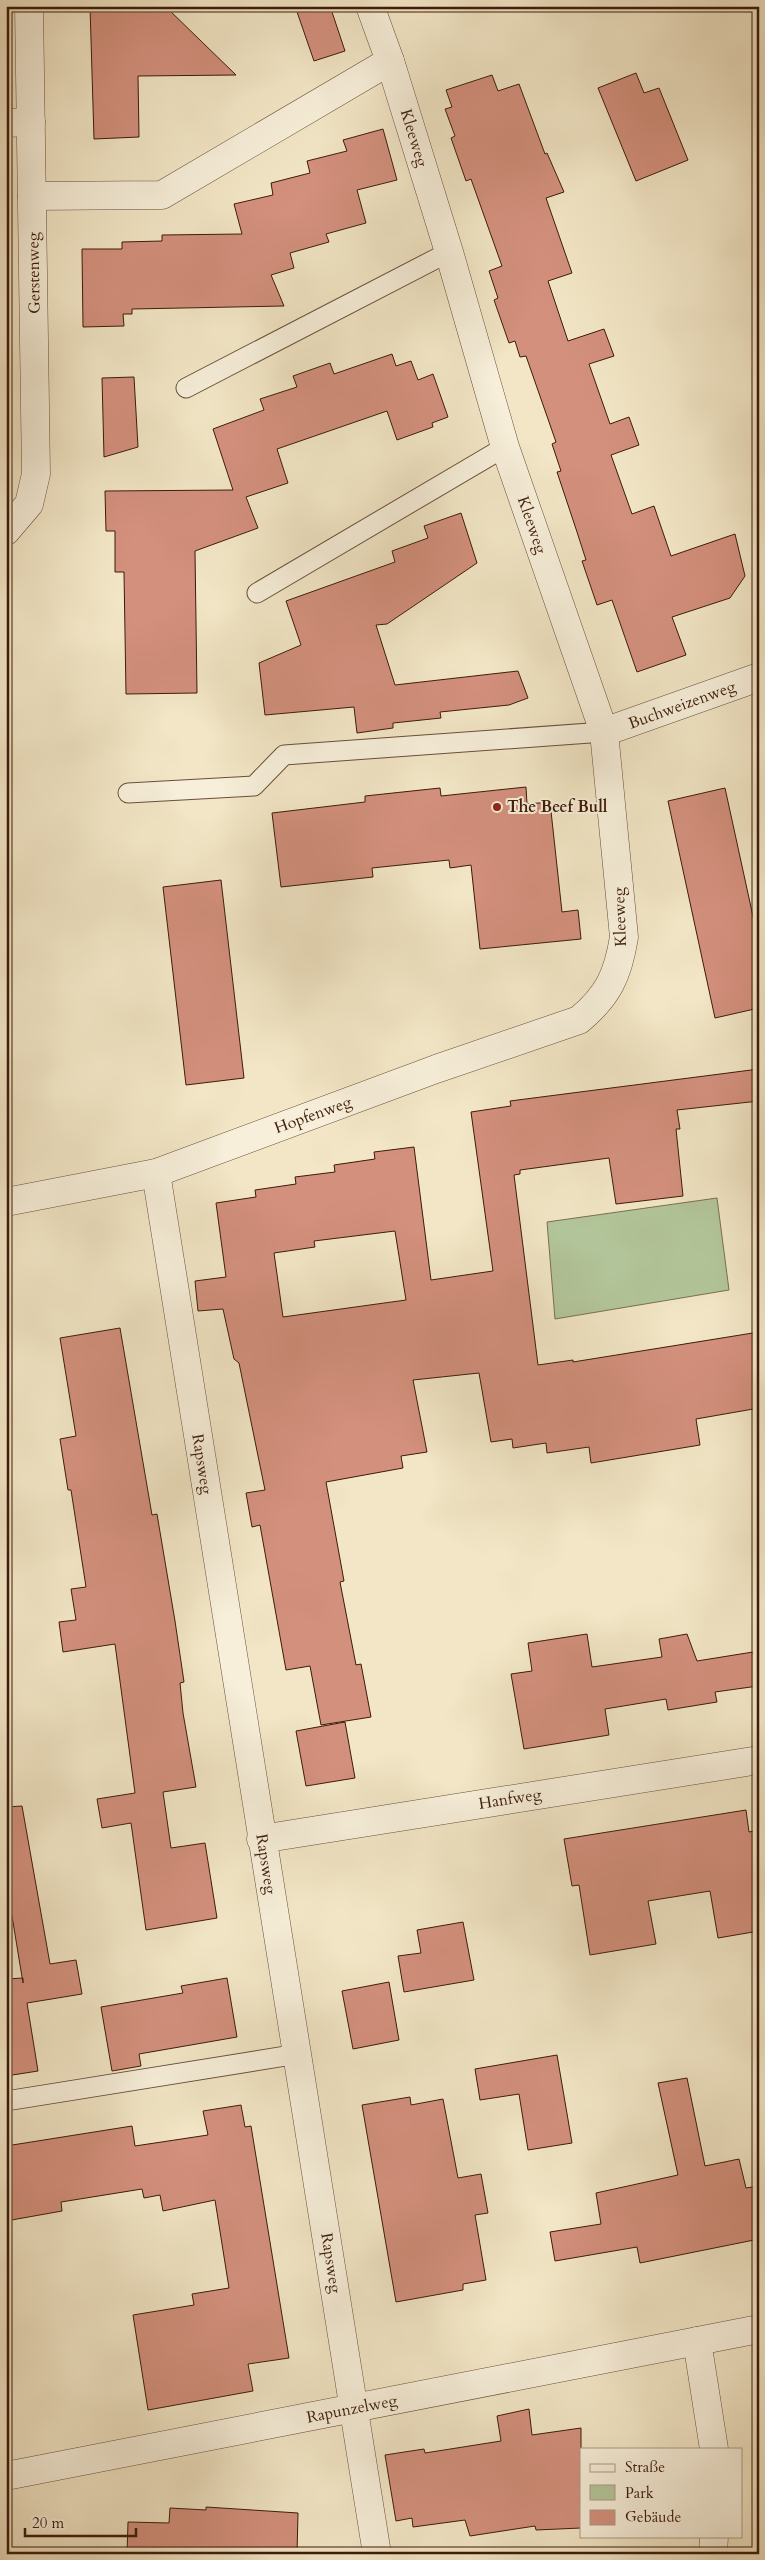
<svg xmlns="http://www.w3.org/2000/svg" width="765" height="2560" viewBox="0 0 765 2560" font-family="Cardo,serif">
  <rect width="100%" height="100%" fill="#f2e6c6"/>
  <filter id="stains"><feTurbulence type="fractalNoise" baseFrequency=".004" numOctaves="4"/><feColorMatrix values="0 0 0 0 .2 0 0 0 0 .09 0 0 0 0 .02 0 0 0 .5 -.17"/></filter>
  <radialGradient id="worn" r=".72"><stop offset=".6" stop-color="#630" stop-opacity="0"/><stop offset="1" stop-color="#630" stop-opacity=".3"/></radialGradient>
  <polygon fill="#b3c69b" stroke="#787052" points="717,1198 729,1290 555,1319 547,1222"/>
  <g fill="#d3907d" stroke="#3c1b0a" fill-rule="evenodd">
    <polygon points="90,6 165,6 236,75 138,76 139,137 94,139"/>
    <polygon points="295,6 330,6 345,51 314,61"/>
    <polygon points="636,73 644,93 659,88 688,160 636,181 598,88"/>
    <polygon points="492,75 498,91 519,84 545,154 547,153 564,192 546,198 572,273 548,281 568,341 604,329 614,356 589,364 610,424 629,417 639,445 611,455 632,514 654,506 671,556 735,534 745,576 730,598 672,617 686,655 637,672 612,600 597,605 582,561 586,560 577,532 557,472 561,471 552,444 556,442 526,356 520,357 515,341 509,343 494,300 498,298 489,271 502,266 471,179 466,181 451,138 455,136 445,109 452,107 446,90"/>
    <polygon points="383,129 397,180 357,190 366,223 326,234 329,242 290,253 294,268 271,275 284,306 132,309 132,314 123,314 124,326 83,327 82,249 122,249 122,242 162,241 162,235 242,234 234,204 273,195 271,183 310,173 307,161 347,151 343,140"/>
    <polygon points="392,354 396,366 411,361 418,380 433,374 448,417 432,423 433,427 397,440 387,411 277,449 288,483 246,497 258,528 195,551 197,693 126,694 124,572 115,572 115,531 106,531 105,491 233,490 213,429 264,410 260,399 297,387 293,376 330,363 334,374"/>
    <polygon points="134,377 138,447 104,457 102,378"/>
    <polygon points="461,513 477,563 387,624 376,625 395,685 518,671 528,698 509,705 440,712 441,718 393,723 393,728 357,733 354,707 265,715 259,663 301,645 286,601 395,562 392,551 428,538 424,526"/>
    <polygon points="526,787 527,804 550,802 562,912 578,910 581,939 480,949 471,865 450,868 449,860 372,868 373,877 281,887 272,813 365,802 365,796 440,788 441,796"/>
    <polygon points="725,788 759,944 759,1008 715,1018 668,801"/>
    <polygon points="221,880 244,1078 186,1085 163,887"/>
    <path d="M759 1069V1101L677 1110 680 1129H676L683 1196 616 1204 609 1158 520 1170V1174L514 1175 538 1365 573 1360V1362L759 1332V1408L696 1419 700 1445 591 1463 589 1447 547 1453 546 1443 513 1448 512 1439 491 1442 479 1373 413 1380 427 1452 401 1456 403 1468 326 1482 344 1581 340 1582 356 1665 361 1664 371 1717 321 1725 310 1666 286 1670 260 1525 252 1527 246 1493 265 1490 239 1363 234 1359 223 1309 198 1311 195 1281 226 1277 216 1203 256 1197 255 1190 296 1184 295 1177 335 1172 334 1165 375 1159 374 1152 414 1147 431 1280 493 1271 471 1112 511 1106 510 1101ZM395 1231 406 1300 283 1317 274 1253 315 1247 314 1241Z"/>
    <polygon points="120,1328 152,1515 157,1514 175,1621 184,1682 180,1683 183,1713 196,1787 163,1792 171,1848 205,1843 217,1918 146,1930 131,1823 102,1828 97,1799 135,1793 115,1644 63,1652 59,1622 76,1620 71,1589 86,1587 71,1490 68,1490 60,1439 76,1436 60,1338"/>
    <polygon points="587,1634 592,1667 662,1657 659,1639 687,1634 697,1661 753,1652 758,1686 715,1692 717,1702 668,1710 666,1699 605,1709 609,1735 524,1749 511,1674 532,1671 528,1643"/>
    <polygon points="345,1722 355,1778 306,1786 296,1731"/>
    <polygon points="22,1806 50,1964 76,1960 82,1994 27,2003 38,2071 6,2076 6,1979 23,1978 23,1983 12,1916 10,1917 6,1896 6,1807"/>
    <polygon points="746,1810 749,1832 759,1830 759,1931 718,1938 710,1891 648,1901 656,1944 590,1955 579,1885 572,1886 564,1839"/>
    <polygon points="463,1922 474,1980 404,1992 398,1956 421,1953 417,1930"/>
    <polygon points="227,1978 237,2037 139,2054 141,2066 112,2071 101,2007 183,1993 181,1986"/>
    <polygon points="389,1982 399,2040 353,2049 342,1991"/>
    <polygon points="557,2055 572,2143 528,2150 519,2094 480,2100 475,2069"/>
    <polygon points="687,2078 705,2166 739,2159 746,2188 759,2186 759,2239 640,2263 637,2247 555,2261 550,2232 601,2224 596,2193 678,2175 658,2083"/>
    <polygon points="410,2097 411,2105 443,2099 458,2178 481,2174 488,2213 475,2215 486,2280 463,2284 463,2290 396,2302 362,2105"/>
    <polygon points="241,2105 245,2127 251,2126 289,2358 248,2364 253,2391 148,2410 133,2315 194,2305 192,2294 229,2288 215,2200 163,2211 160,2195 144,2198 142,2189 61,2202 62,2211 6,2221 6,2146 132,2126 135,2146 208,2135 203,2111"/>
    <polygon points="529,2409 532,2435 581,2428 581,2528 536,2530 535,2526 470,2536 465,2520 413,2527 412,2518 396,2521 385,2455 424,2449 425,2453 501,2441 497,2416"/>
    <polygon points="206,2507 298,2513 297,2554 127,2554 128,2522 169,2523 170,2508 206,2510"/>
  </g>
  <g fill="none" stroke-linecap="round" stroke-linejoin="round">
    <defs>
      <g id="lane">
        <polyline points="186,388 449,252"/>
        <polyline points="257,593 505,447"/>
        <polyline points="128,793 254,786 284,755 604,732"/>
        <polyline points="6,2101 298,2054"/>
      </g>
      <g id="street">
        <polyline points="6,123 31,122"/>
        <polyline points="32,196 162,195 390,61"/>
        <polyline points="6,531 29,504 36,474 29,6"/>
        <polyline points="604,732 759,677"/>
        <polyline points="156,1173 377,2554"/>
        <path d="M6 1202 156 1173 436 1069 579 1020C608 996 618 975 624 937L604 732 505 447 449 252 390 61 370 6"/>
        <polyline points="261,1839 759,1760"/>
        <polyline points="697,2341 714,2449"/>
        <polyline points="6,2476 759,2329"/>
        <polyline points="713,2554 714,2536"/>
      </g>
    </defs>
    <use href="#lane" stroke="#6a4e39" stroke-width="21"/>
    <use href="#street" stroke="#6a4e39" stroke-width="29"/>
    <use href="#lane" stroke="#f7efda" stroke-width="19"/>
    <use href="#street" stroke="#f7efda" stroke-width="28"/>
  </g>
  <circle fill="#8f2418" stroke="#f7efda" stroke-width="2" cx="497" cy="807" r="5"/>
  <g text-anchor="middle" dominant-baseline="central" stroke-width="4" stroke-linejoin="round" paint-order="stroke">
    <g font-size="16" fill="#3c1b0a" stroke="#f7efda">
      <text transform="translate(414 138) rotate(73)">Kleeweg</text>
      <text transform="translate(34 273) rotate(-91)">Gerstenweg</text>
      <text transform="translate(532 525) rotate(71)">Kleeweg</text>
      <text transform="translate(682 705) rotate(-20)">Buchweizenweg</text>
      <text transform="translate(620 917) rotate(-92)">Kleeweg</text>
      <text transform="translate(313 1115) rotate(-20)">Hopfenweg</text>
      <text transform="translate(202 1464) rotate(81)">Rapsweg</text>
      <text transform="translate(510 1799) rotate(-9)">Hanfweg</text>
      <text transform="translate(266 1864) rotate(81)">Rapsweg</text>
      <text transform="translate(331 2263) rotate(81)">Rapsweg</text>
      <text transform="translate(352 2409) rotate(-11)">Rapunzelweg</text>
    </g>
    <g font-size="16" font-weight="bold" fill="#3c1b0a" stroke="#f7efda" text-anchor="start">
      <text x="507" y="807">The Beef Bull</text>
    </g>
  </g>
  <rect width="765" height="2560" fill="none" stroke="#f2e6c6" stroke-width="25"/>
  <rect x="8" y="8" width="750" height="2545" fill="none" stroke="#3c1b0a" stroke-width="2.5"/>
  <rect x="12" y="12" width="740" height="2535" fill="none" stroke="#3c1b0a"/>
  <rect x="580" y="2448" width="162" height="90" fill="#f7efda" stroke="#ac9a87"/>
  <rect x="590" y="2464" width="25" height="8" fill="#f7efda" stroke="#ac9a87"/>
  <text x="625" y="2472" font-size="15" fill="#3c1b0a">Straße</text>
  <rect x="590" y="2485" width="25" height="15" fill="#b3c69b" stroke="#ac9a87"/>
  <text x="625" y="2498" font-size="15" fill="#3c1b0a">Park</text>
  <rect x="590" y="2510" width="25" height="15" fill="#d3907d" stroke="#ac9a87"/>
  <text x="625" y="2522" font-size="15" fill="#3c1b0a">Gebäude</text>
  <path d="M25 2528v8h111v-8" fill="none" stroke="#3c1b0a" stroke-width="2.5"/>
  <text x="32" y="2528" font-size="15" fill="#3c1b0a" stroke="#f7efda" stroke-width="4" paint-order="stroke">20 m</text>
  <rect width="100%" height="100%" filter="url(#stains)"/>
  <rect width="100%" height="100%" fill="url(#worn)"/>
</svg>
